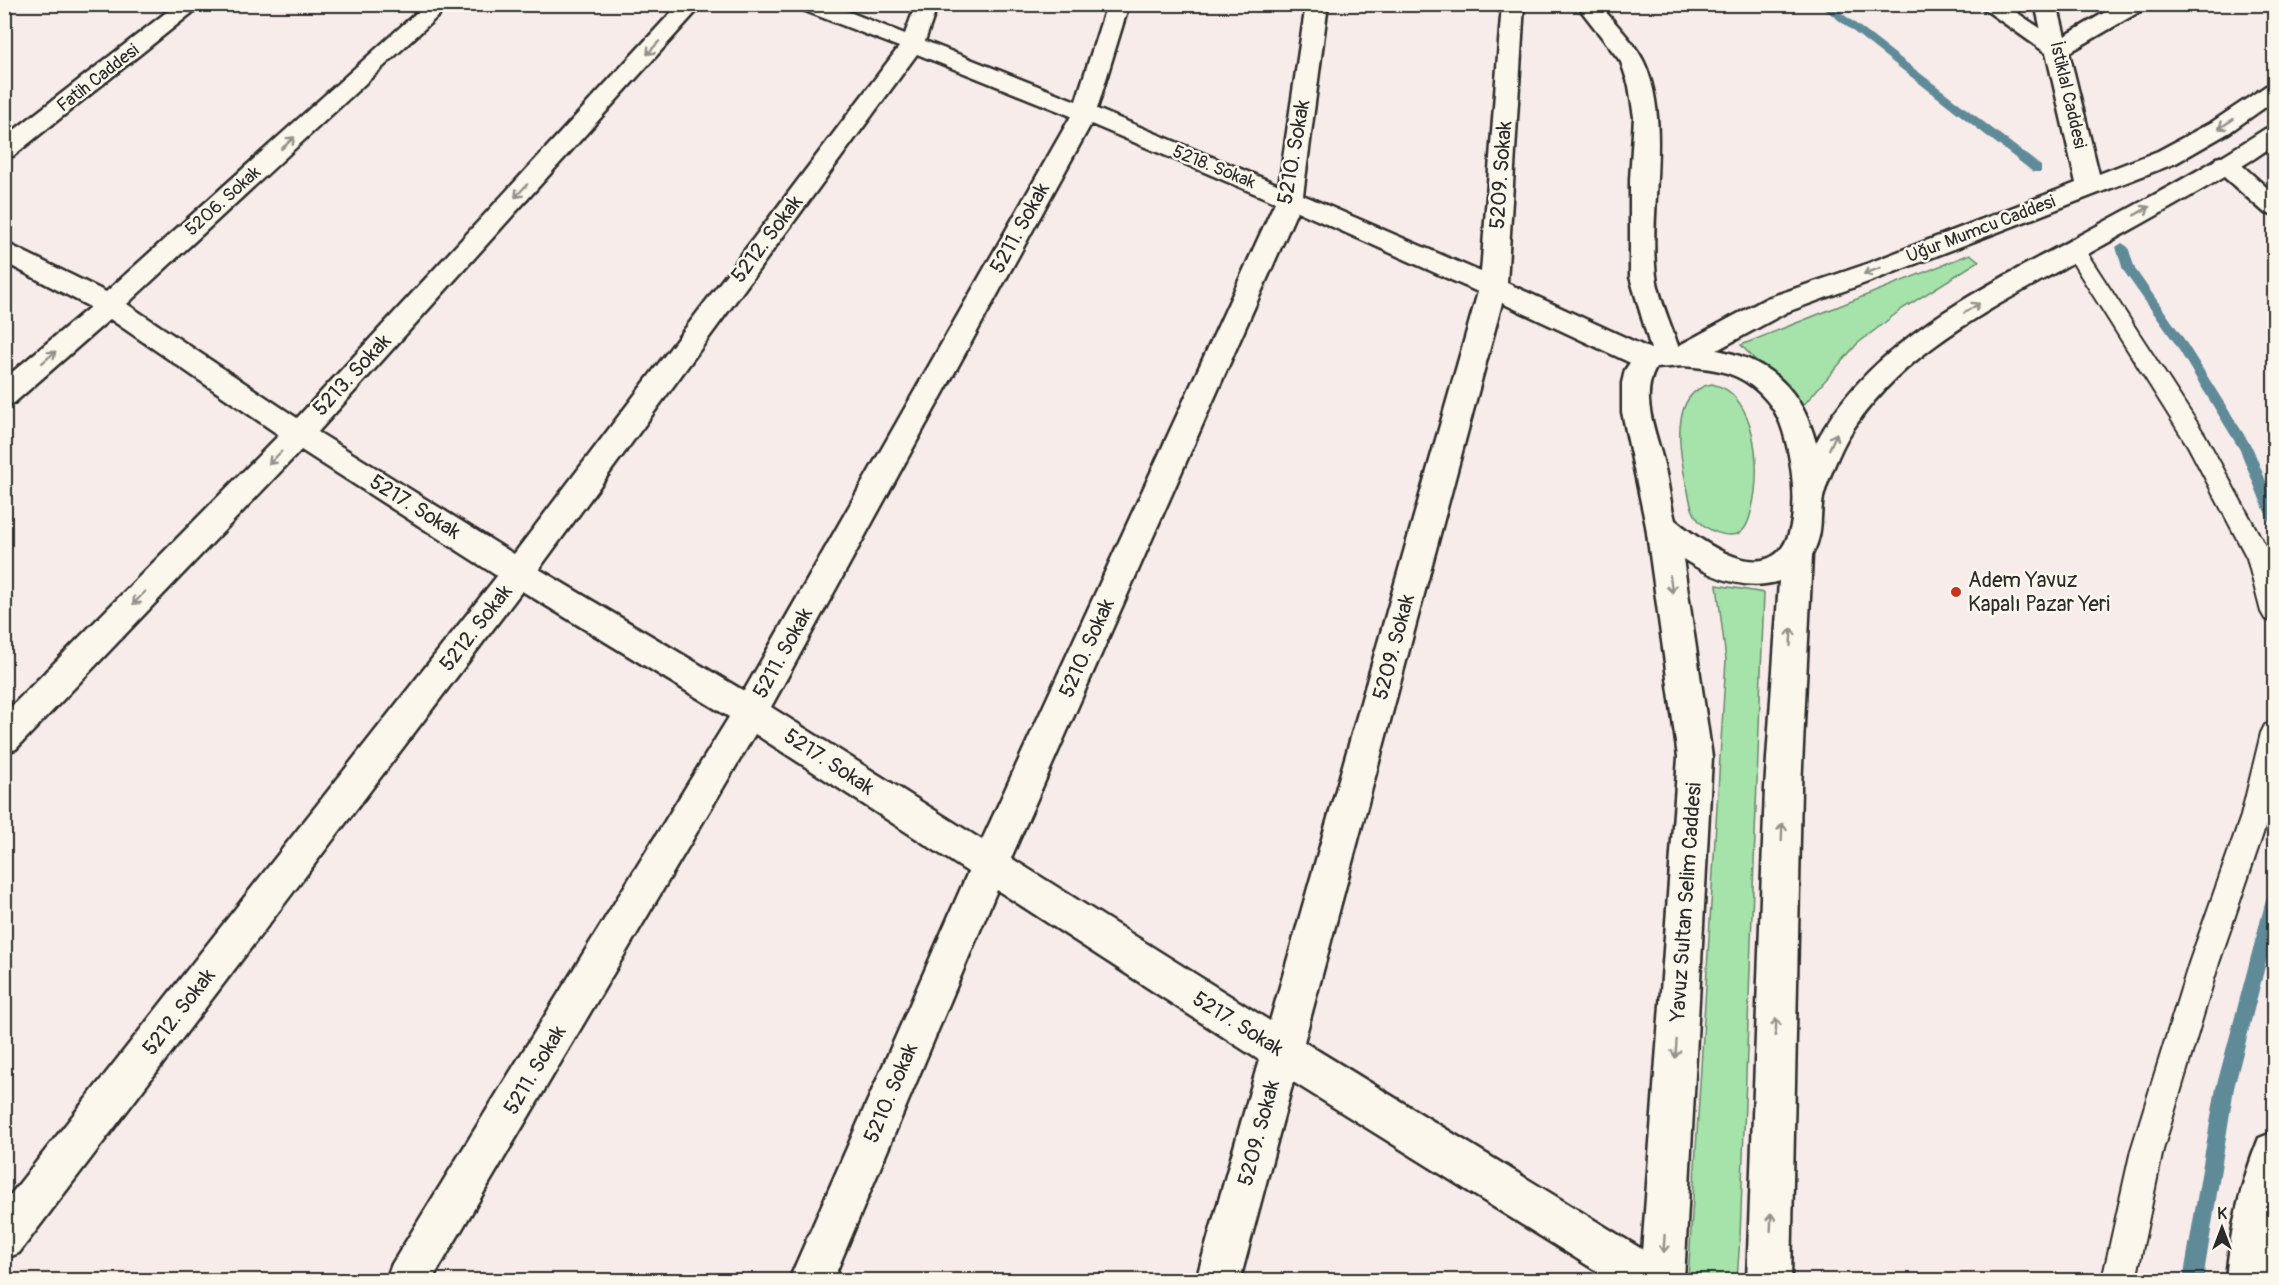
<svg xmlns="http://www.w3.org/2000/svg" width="2279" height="1285" viewBox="0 0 2279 1285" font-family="Pangolin,sans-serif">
  <rect width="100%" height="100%" fill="#f8ecea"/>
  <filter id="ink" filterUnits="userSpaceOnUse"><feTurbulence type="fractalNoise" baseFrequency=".0167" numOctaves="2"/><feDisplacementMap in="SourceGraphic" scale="12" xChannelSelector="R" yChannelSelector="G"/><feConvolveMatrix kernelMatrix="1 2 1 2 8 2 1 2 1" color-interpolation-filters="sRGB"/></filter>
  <g filter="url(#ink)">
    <g fill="#a5e3ab" stroke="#68876b" stroke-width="1.5">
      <polygon points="1970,254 1979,261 1902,309 1857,344 1801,408 1741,345"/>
      <path d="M1712 384C1720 386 1726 388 1732 394 1759 421 1760 478 1751 512 1749 520 1746 531 1737 534 1725 538 1707 530 1699 521 1691 512 1690 499 1687 487 1680 457 1667 392 1712 384Z"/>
      <polygon points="1717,585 1764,593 1740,1237 1737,1280 1688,1280 1726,660"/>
    </g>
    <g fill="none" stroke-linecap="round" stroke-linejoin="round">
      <g fill="#5e8a98" fill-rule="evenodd">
        <polygon points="1818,4 1830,4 2041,166 2041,172 2033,172"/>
        <polygon points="2122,243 2128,247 2135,269 2182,336 2253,449 2274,501 2274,522 2269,521 2267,517 2240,450 2174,342 2123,270 2116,247"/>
        <polygon points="2274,892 2274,931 2234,1088 2203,1280 2183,1280 2216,1088 2266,900 2268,894"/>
      </g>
      <defs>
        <g id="lane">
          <polygon points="2074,242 2081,244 2205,435 2268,551 2274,570 2274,622 2265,619 2261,612 2247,558 2188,446 2064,249 2067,244"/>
          <polygon points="2274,721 2274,791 2269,816 2219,963 2163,1150 2136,1280 2102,1280 2131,1150 2189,963 2241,816 2261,733 2265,725"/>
        </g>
        <g id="street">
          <path d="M426 4H451L127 304 297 418 679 4H703L318 432 514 554 899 47 800 9 797 4H829L905 34 916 4H938L925 41 1076 101 1107 4H1129L1097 109 1279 185 1306 4H1328L1303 195 1481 272 1502 4H1524L1507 283 1657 352 1661 359 1657 366 1647 369 1637 366 1502 303 1304 1042 1666 1264 1672 1280H1611L1293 1082 1240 1280H1196L1259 1060 997 890 833 1280H789L968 872 755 734 432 1280H386L392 1264 729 717 522 591 19 1253 4 1259V1203L497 576 301 450 16 749 4 753V714L279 435 110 319 14 403 4 406V379L90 307 4 262V242L106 292ZM917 54 1071 116 744 691 539 569ZM1091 124 1275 202 982 840 771 707ZM1297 211 1478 292 1270 1021 1011 858Z"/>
          <polygon points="1977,4 2004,4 2058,40 2119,4 2147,4 2144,9 2065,55 2057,57 2049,55"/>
          <polygon points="2225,156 2234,158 2274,194 2274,215 2265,213 2216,170 2213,164 2216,158"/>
          <path d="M2274 1132V1241L2270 1280H2226C2230 1232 2240 1184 2259 1138Z"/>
        </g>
        <g id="secondary">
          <polygon points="177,4 203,4 13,156 4,159 4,138"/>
          <path d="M1576 4H1599C1613 21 1635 43 1644 62 1672 123 1648 210 1656 276 1659 299 1671 324 1678 346L1767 298 1861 266 2076 183 2035 4H2057L2099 174 2158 151 2212 122 2266 86 2274 84V101L2230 132 2176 163 1879 278 1787 312 1717 350C1770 360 1802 390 1816 443 1868 341 1984 288 2080 235 2143 201 2206 168 2265 129L2274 127V145L2255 158C2191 198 2124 233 2058 271 1981 314 1893 360 1847 439 1840 451 1826 484 1823 498 1819 520 1824 532 1812 555L1801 788 1791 1280H1747L1765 788 1779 581C1745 592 1711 577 1683 559L1712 757 1684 1280H1640L1678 757 1646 526 1622 412V383L1625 370 1637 352 1651 349 1630 277V179L1634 117 1629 86 1621 62ZM1683 366C1707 368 1732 370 1752 386 1762 394 1773 406 1778 418 1792 447 1808 543 1769 558 1740 570 1696 537 1675 520 1670 503 1669 486 1665 469 1659 438 1638 399 1656 368Z"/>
        </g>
      </defs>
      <use href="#lane" stroke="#2b2b2b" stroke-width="4"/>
      <use href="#street" stroke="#2b2b2b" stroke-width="5"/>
      <use href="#secondary" stroke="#2b2b2b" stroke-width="5"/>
      <use href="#lane" fill="#fbf7ec" fill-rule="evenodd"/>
      <use href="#street" fill="#fbf7ec" fill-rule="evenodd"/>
      <use href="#secondary" fill="#fbf7ec" fill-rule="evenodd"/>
    </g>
    <defs><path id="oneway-shaft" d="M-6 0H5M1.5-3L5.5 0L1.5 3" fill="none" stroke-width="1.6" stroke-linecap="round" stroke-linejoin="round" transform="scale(1.5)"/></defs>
    <g stroke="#93918c">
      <use href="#oneway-shaft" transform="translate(653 48) rotate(133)"/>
      <use href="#oneway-shaft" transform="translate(2226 124) rotate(147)"/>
      <use href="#oneway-shaft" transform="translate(288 143) rotate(-42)"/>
      <use href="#oneway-shaft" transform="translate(521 191) rotate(133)"/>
      <use href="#oneway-shaft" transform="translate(2142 211) rotate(-29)"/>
      <use href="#oneway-shaft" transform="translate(1872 271) rotate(159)"/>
      <use href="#oneway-shaft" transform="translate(1972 308) rotate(-32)"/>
      <use href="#oneway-shaft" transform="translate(49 357) rotate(-41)"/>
      <use href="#oneway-shaft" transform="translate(1833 441) rotate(-65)"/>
      <use href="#oneway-shaft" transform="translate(275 458) rotate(134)"/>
      <use href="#oneway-shaft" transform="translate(1671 584) rotate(82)"/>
      <use href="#oneway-shaft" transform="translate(139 598) rotate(134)"/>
      <use href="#oneway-shaft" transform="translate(1791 637) rotate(-87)"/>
      <use href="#oneway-shaft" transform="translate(1782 832) rotate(-88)"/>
      <use href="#oneway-shaft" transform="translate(1776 1027) rotate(-88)"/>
      <use href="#oneway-shaft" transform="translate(1676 1049) rotate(94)"/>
      <use href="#oneway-shaft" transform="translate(1771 1222) rotate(-88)"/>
      <use href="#oneway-shaft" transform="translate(1664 1244) rotate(94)"/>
    </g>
  </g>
  <circle fill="#c8321e" stroke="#fbf7ec" stroke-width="2" cx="1956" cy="592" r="6"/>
  <g text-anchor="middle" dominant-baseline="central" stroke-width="5" stroke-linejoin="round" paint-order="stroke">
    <g font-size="18" fill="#2b2b2b" stroke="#fbf7ec">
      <text transform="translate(98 78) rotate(-38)">Fatih Caddesi</text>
      <text transform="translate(2068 95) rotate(77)">İstiklal Caddesi</text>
      <text transform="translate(1214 167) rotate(22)">5218. Sokak</text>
      <text transform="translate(223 201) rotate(-42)">5206. Sokak</text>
      <text transform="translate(1981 229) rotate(-21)">Uğur Mumcu Caddesi</text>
    </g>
    <g font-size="21" fill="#2b2b2b" stroke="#fbf7ec">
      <text transform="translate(1294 152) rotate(-80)">5210. Sokak</text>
      <text transform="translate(1501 175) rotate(-86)">5209. Sokak</text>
      <text transform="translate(1020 228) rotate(-61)">5211. Sokak</text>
      <text transform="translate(767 239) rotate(-53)">5212. Sokak</text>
      <text transform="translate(352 375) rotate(-47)">5213. Sokak</text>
      <text transform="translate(415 507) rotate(32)">5217. Sokak</text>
      <text transform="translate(476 628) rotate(-52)">5212. Sokak</text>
      <text transform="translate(1394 647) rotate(-75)">5209. Sokak</text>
      <text transform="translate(1087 648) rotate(-66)">5210. Sokak</text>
      <text transform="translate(783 653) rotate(-61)">5211. Sokak</text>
      <text transform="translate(829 762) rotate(33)">5217. Sokak</text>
      <text transform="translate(1686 902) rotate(-86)">Yavuz Sultan Selim Caddesi</text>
      <text transform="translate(179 1012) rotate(-52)">5212. Sokak</text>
      <text transform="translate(1238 1024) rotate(32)">5217. Sokak</text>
      <text transform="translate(535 1070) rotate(-59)">5211. Sokak</text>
      <text transform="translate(891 1093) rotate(-67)">5210. Sokak</text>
      <text transform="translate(1259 1133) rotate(-75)">5209. Sokak</text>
    </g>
    <g font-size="21" fill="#2b2b2b" stroke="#fbf7ec" text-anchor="start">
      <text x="1968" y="580">Adem Yavuz<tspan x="1968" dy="24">Kapalı Pazar Yeri</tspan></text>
    </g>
  </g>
  <rect width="2279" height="1285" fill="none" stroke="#fbf7ec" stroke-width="24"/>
  <rect x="12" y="12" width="2255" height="1261" fill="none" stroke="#2b2b2b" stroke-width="2" filter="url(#ink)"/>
  <g transform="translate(2222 1228)" stroke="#fbf7ec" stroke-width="4.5" paint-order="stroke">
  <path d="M0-4.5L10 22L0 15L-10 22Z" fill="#2b2b2b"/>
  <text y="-9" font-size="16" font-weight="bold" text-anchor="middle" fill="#2b2b2b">K</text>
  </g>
</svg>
